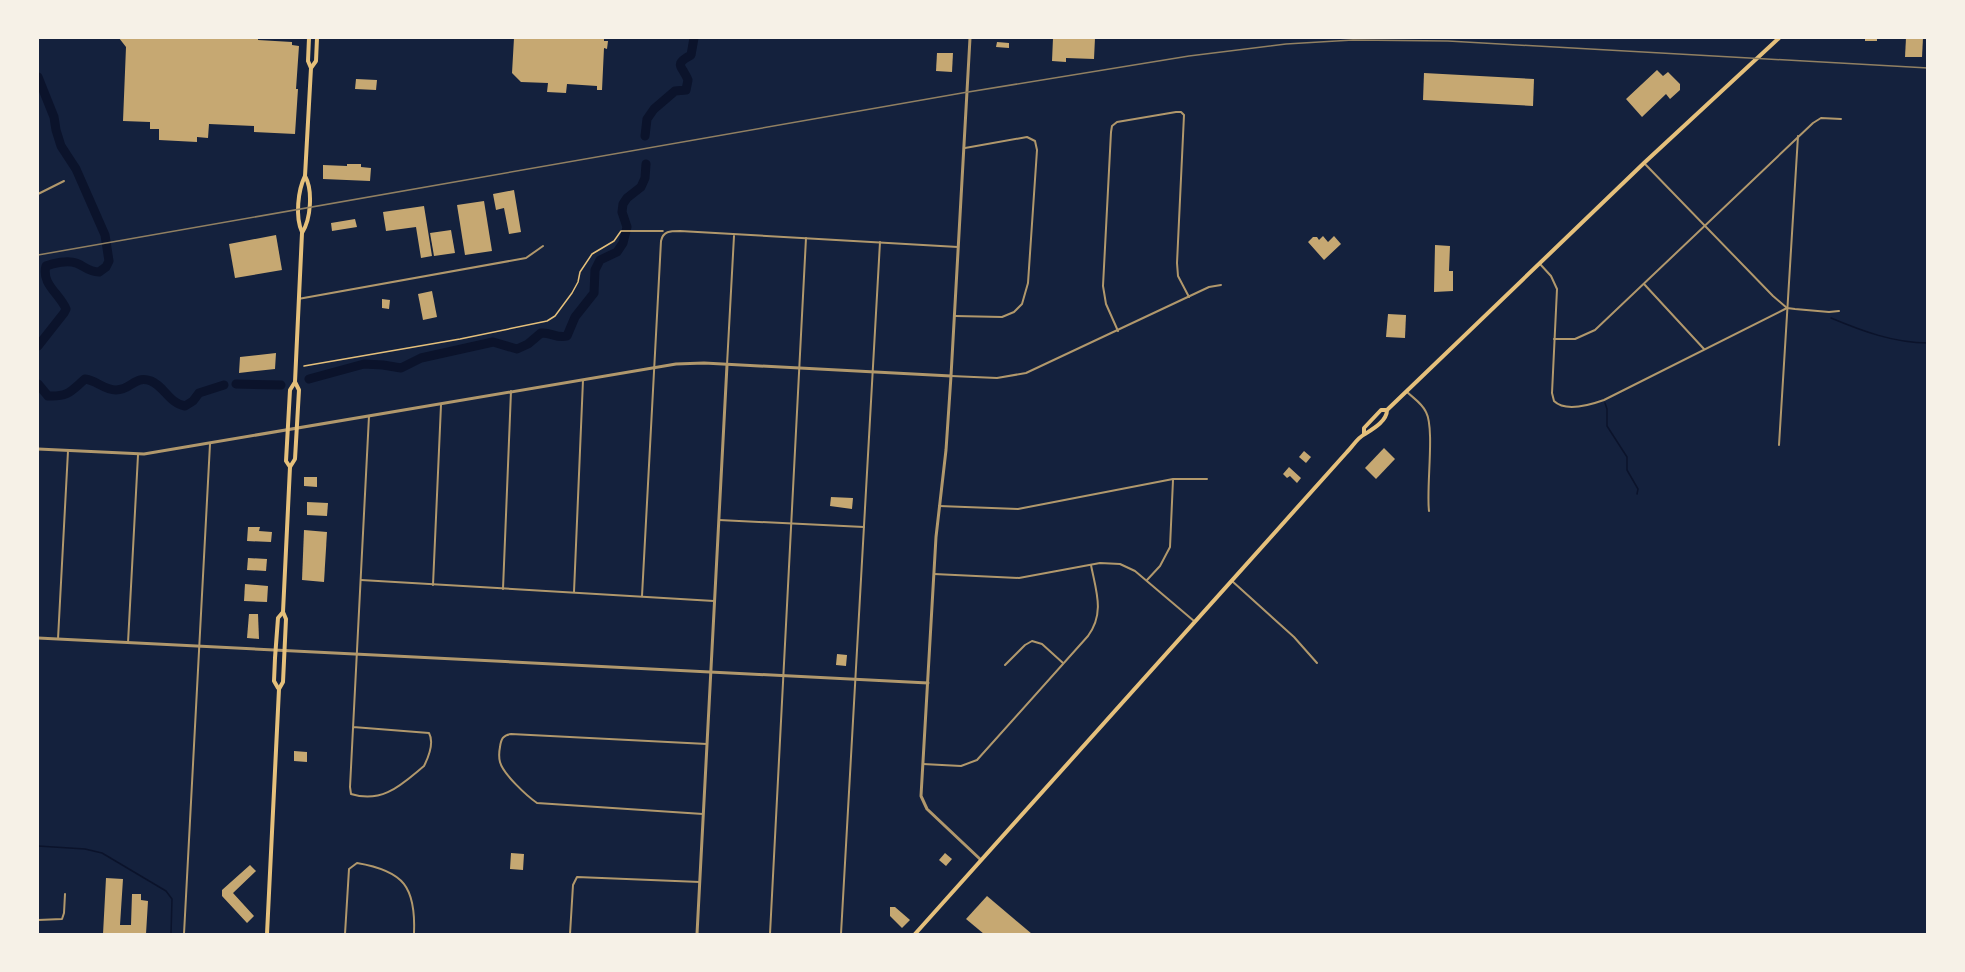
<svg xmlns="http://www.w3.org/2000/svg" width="1965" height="972" viewBox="0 0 1965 972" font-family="'Fira Sans Condensed',sans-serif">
  <rect width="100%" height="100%" fill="#14213d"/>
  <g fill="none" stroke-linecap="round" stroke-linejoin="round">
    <g stroke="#0b132b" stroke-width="1.5">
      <path d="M1831 318C1862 331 1894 343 1928 343"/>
      <polyline points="1605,403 1607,409 1607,426 1627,457 1627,470 1638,489 1637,494"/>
      <polyline points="38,846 85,849 102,853 166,891 172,899 171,934"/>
    </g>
    <g stroke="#0b132b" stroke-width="9">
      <path d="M38 77 54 117 56 130 61 146 76 169 105 235 109 261 106 267 99 272C88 272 85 266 76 263 68 260 53 263 46 266 41 284 60 294 66 309L64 313 38 346"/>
      <path d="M645 136 647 119 654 109 675 91 686 90 688 80C682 65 673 65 691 55L694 38"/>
      <path d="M309 379 364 364 383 365 401 368 421 358 493 342 517 349 528 344 541 333C551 332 557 339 567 336L575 317 594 293 595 270 600 260 617 252 623 243 627 227 622 212 623 204 627 198 641 187 645 178 646 164"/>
      <path d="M38 384 48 396C69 397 71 391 85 379 96 380 104 390 116 390 132 390 134 375 151 381 165 387 169 403 185 406L193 401 199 393 224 385"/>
      <polyline points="236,384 281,385"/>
    </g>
  </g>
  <g fill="#c6a872">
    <polygon points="119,38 258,38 258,40 292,42 292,45 299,46 296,89 298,89 295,134 254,132 254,126 209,124 208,138 197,137 197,142 159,140 159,129 150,129 150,122 123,121 126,47"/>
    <polygon points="514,38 604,38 604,41 608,41 607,49 604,48 602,90 597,90 597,86 567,84 566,93 547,92 548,83 521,82 512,73"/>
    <polygon points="1053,38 1095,38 1094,59 1066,58 1066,62 1052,61"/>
    <rect x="1865" y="38" width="12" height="3"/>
    <polygon points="1906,38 1923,38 1922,57 1905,57"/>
    <polygon points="997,42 1009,43 1009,48 996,47"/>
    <polygon points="937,53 953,53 952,72 936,71"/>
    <polygon points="1657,70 1663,76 1668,72 1680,84 1680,90 1670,99 1666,94 1642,117 1626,99"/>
    <polygon points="1424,73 1534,79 1533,106 1423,100"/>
    <polygon points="356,79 377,80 376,90 355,89"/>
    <polygon points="347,164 361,164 361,167 371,168 370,181 323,179 323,165 347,166"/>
    <polygon points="514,190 521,232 509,234 504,208 496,210 493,194"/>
    <polygon points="484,201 492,251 465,255 457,205"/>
    <polygon points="424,206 432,256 421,258 416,227 386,231 383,212"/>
    <polygon points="355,219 357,227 332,231 331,223"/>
    <polygon points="451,230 455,253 434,256 430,233"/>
    <polygon points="276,235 282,270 235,278 229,244"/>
    <polygon points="1323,236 1328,242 1334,236 1341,244 1324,260 1308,242 1313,237 1317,237 1319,240"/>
    <polygon points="1435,245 1450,246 1449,271 1453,271 1453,291 1434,292"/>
    <polygon points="432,291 437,317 423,320 418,294"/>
    <polygon points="382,299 390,300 389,309 382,308"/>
    <polygon points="1388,314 1406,315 1405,338 1386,337"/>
    <polygon points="276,353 275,369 239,373 240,357"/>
    <polygon points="1384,448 1395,459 1376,479 1365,468"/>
    <polygon points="1304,451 1311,457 1306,463 1299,457"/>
    <polygon points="1289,467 1301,478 1297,483 1290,476 1287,478 1283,474"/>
    <polygon points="304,477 317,477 317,487 304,486"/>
    <polygon points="831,497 853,498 852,509 830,506"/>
    <polygon points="307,502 328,503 327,516 307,515"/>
    <polygon points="248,527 260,527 259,531 272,532 271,542 247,541"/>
    <polygon points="304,530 327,532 324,582 302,580"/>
    <polygon points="248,558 267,559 266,571 247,570"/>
    <polygon points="245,584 268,586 267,602 244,601"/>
    <polygon points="249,614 258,614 259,639 247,638"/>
    <polygon points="837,654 847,655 846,666 836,665"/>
    <polygon points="294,751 307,752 307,762 294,761"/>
    <polygon points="511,853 524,854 523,870 510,869"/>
    <polygon points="945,853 952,859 946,866 939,860"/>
    <polygon points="250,865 256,871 233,893 254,916 247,923 222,896 222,890"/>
    <polygon points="106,878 123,879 120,925 131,925 132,894 141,894 141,900 148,901 146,934 103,934"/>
    <polygon points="987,896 1032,934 984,934 966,919"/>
    <polygon points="890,907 895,907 910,920 902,928 890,916"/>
  </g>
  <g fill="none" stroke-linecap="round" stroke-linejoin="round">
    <polyline stroke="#e5c07b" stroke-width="1.5" points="304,366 460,339 547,321 555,316 572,293 578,282 580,272 592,254 614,241 621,231 663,231"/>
    <g stroke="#b1986c" stroke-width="2">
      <polyline points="1645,164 1773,296 1787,308 1795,309 1829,312 1839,311"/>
      <polyline points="38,194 64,181"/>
      <path d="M1540 264 1551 276 1557 289 1552 393 1554 401C1565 412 1590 405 1604 400L1787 308"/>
      <polyline points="1644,284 1704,349"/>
      <polyline points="298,299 526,258 543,246"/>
      <polyline points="955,316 1002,317 1014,312 1022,304 1028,283 1037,150 1035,141 1027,137 965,148"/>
      <polyline points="1118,331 1106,304 1103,286 1111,132 1112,126 1117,122 1176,112 1181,112 1184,115 1177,263 1178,276 1189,297"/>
      <polyline points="1554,339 1575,339 1595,330 1813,123 1821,118 1841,119"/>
      <polyline points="727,365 734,236"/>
      <polyline points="951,376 997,378 1026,373 1209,287 1221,285"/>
      <path d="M1406 391C1413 398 1422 403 1426 412 1435 429 1426 487 1429 511"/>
      <polyline points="1779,445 1798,136"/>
      <polyline points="939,506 1018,509 1173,479 1207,479"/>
      <polyline points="719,520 864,527"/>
      <polyline points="934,574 1019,578 1100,563 1120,564 1135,571 1194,621"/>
      <polyline points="361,580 714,601"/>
      <polyline points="1147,580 1160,566 1170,547 1173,480"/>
      <polyline points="1232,581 1294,637 1317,663"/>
      <polyline points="433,585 441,405"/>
      <polyline points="503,589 511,391"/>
      <polyline points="574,592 583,380"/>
      <path d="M642 596 661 241C663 231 670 231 680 231L958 247"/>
      <polyline points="58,639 68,451"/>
      <polyline points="128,643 138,455"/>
      <polyline points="1005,665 1025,645 1032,641 1042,644 1063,663"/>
      <path d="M353 727 429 733C434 742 429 756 424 766 402 784 383 804 351 794L350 787 369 416"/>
      <path d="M923 764 961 766 977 760 1088 636C1105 613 1096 591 1091 565"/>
      <path d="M703 814 537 803C527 796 503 774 500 762 499 758 499 752 500 747 501 739 503 735 511 734L707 744"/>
      <polyline points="38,920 62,919 64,913 65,894"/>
      <polyline points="184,934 210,444"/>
      <path d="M345 934 349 869 357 863C404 871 416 887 414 934"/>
      <polyline points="570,934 573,885 577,877 700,882"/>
      <polyline points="770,934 806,238"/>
      <polyline points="841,934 880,242"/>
    </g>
    <g stroke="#b1986c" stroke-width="3">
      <polyline points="970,38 951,376 946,450 936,537 921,796 927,809 981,860"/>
      <polyline points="38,449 144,454 676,364 704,363 951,376"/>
      <polyline points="38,638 928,683"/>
      <polyline points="697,934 727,365"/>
    </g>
    <g stroke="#e5c07b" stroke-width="4">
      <polyline points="309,38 308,61 311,68"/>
      <path d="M302 232C295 217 298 190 305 176L311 68 316 61 317 38"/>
      <path d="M290 467 286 461 290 390 295 382 302 233C311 219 313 190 305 176"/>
      <polyline points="278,688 274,681 275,658 278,618 283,612"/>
      <polyline points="267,934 279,689 283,682 286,619 283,612 290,467 295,459 299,390 295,382"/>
    </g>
    <g stroke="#e5c07b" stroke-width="4">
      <polyline points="1364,434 1364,428 1381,410 1387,410"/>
      <path d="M915 934 1347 452C1352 447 1358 437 1365 434 1373 429 1387 421 1387 410L1644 163 1779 38"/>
    </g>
    <polyline stroke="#918062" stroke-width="1.5" points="38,255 962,93 1189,56 1286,44 1353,40 1448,41 1928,68"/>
  </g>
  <rect width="1965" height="972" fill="none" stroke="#f6f1e7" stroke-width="78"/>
</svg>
